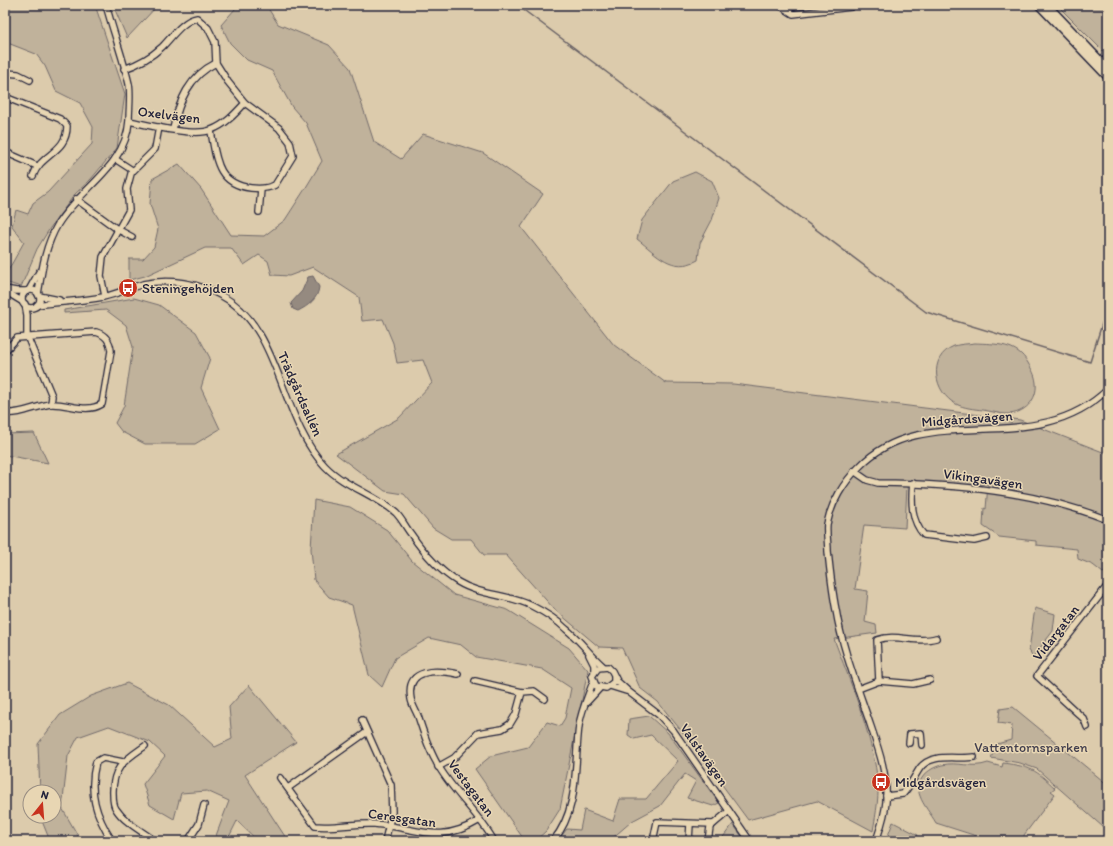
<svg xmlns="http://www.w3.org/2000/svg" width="1113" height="846" viewBox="0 0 1113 846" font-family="Itim,sans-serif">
  <rect width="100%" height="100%" fill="#dccbac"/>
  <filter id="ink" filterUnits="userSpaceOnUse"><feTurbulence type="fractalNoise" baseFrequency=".025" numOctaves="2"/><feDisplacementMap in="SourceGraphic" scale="8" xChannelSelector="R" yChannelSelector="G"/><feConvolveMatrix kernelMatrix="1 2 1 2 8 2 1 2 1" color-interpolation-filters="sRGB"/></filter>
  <g filter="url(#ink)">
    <g fill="#c0b29b" stroke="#716a6b">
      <polygon points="5,5 95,5 125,94 117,148 91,179 75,194 50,228 37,249 21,287 5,282 5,276 24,242 12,226 16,210 28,214 33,203 48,192 92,144 93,127 80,103 56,91 45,66 36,54 5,42"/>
      <polygon points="113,5 158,5 127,38"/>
      <path d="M234 5H266L278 24 329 45 350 68 374 142 401 159 423 134 483 153 543 194 521 227 614 345 666 383 733 384 1020 420 1108 454V570L1103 573 1093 565 1078 559 1077 549 1036 545V541L999 537 983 526 984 508 986 509 988 484 907 486 905 528 864 525 855 589 868 591 865 622 876 625 877 633 834 639C850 681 871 732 877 776 880 794 876 813 873 831L817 801 748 820 692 744 658 702 640 688 622 648 599 647 554 609 506 555H484L471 539H451L433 528 404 494 385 491 336 454 399 418 432 383 423 360 397 363 393 343 383 319 362 321 359 297 313 267 289 276 272 275 268 261 259 255 244 265 231 248H205L145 276 129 280V259H143L154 247 158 229 150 204 152 179 179 164 201 189 231 235 264 236 285 220 305 189 322 161 306 123 292 107 272 71 247 60 230 43 221 25 235 9Z"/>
      <polygon points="1057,5 1108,5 1108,56"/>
      <path d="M695 172 712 181 719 198 712 220 700 243 698 260C672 274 657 254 637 239L642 220 673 181Z"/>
      <polygon points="134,298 159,305 196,332 210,358 201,388 220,429 195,444 145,444 122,432 115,423 124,406 133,347 126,325 106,310 64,313 64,310"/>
      <path d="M975 343C996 344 1017 343 1028 363 1032 370 1035 374 1036 383 1038 400 1024 414 1007 414 999 414 991 411 983 410 974 409 964 408 956 404 934 393 927 357 954 346 960 344 968 344 975 343Z"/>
      <polygon points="34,433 48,463 5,455 5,434"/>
      <polygon points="314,500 350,507 387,530 412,561 454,595 508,610 569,648 588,670 560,809 546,831 535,841 525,841 475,769 491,756 528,747 547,722 560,726 565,718 571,688 542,669 476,657 461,645 429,638 395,658 382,687 369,675 352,605 329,597 314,580 311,549"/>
      <polygon points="1035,608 1055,614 1053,631 1033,657 1029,650"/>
      <polygon points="127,683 169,705 215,747 232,739 229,707 249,685 296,742 245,775 288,841 258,841 237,821 227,841 214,841 229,801 207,791 181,793 174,819 150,805 143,784 165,756 150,742 109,726 78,737 68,756 62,808 81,841 50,841 40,816 54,816 54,792 40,792 38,744 60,715 91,696"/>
      <polygon points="1013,707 1108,785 1108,821 1103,827 1037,769 1020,763 991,758 997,744 1011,740 1012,725 998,723 1000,709"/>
      <polygon points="649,716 668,733 719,803 713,806 687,798 696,781 685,774 660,806 632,821 609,841 557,841 567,829 580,830 584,810 613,821 620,799 646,799 678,761 651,735 634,739 628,735 629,719"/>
      <path d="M988 763 1002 767 1003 763C1031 767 1035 769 1055 788L1051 791 1055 794 1024 835 1025 841H992L936 823C931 814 923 805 920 796 914 781 928 768 942 765 957 761 972 769 988 763Z"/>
      <polygon points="893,822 918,835 914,841 886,841"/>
      <polygon points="733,824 745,841 720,841"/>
    </g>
    <path fill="#958a80" stroke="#676064" d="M313 276 319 287C318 299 308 306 298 311L293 309 291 303 302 291 308 277Z"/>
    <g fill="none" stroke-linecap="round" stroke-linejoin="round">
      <polyline stroke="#676064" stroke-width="1.5" points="517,5 926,312 1090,362 1108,305"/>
      <defs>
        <g id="minor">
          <polyline points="779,5 793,14 851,7"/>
          <path d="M124 69C139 64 150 58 162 47 172 37 183 20 197 18L208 28 215 42 216 63 228 82 245 103 279 128 290 142 293 156 275 185C267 189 260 189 251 188 217 184 216 159 211 131"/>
          <polyline points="5,79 7,73 18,74 30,80"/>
          <path d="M5 97 60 119 67 126C67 153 41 153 33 176"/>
          <path d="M129 121C148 125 194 137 211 130 225 125 235 114 245 103"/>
          <path d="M173 129C179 101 189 76 216 63"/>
          <polyline points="5,152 37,166"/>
          <polyline points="132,172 155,149 159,127"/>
          <polyline points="76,199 117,229 132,237"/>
          <polyline points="259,212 261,189"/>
          <polyline points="5,289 16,291 27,291"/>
          <polyline points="29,290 39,272"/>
          <circle cx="31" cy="299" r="9"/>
          <polyline points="5,291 23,302"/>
          <path d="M38 294C42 269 45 246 58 224 80 188 126 167 129 121 129 109 131 95 129 84 123 58 113 31 106 5"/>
          <polyline points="39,296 59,300"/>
          <polyline points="105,296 101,276 103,257 129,210 127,189 132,170 115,159"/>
          <polyline points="25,304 27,315 27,336 52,396 51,404"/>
          <path d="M37 305C59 302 82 301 103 297 117 294 130 288 143 284 169 278 199 283 222 296 282 329 279 418 325 466 345 487 375 494 396 513 402 519 406 528 411 534 424 553 438 570 458 582 481 596 509 594 532 606 544 612 557 620 566 629 580 640 590 655 603 666"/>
          <path d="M5 351 17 338 96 332C106 335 110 341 111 351L102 404C86 414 68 403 51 404 36 406 20 415 5 413"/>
          <path d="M854 471 867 480 878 483C956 484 1035 491 1108 520"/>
          <path d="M913 483C911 501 911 521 924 535L974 541 987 538"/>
          <polyline points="589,655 594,665 594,671"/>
          <path d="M458 674C437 670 405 667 411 699 412 705 416 711 418 716 424 734 429 751 439 767 455 794 479 814 494 841"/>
          <polyline points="614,676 614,682 606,688 596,686 592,676 598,668 608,667 612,671 617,681 629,692 659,715 673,730 750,841"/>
          <polyline points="475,681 522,692"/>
          <polyline points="879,681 913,684 930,680"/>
          <polyline points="610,686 626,691"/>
          <path d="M858 689 879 681 877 640C896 633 916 644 936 638"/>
          <polyline points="587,702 600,688"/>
          <polyline points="362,720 391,785 392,812 385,841"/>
          <polyline points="1087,727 1084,719 1037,676 1108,585"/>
          <polyline points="909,743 910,734 921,733 922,745"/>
          <path d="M145 746C125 760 112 767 113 794 113 799 113 805 116 809 125 823 142 831 155 841"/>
          <polyline points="438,767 454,758 478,733 502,729 510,724 516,714 522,692 534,691 545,699"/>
          <path d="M280 778 315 826C335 828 354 823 374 824 418 827 437 846 480 820"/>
          <polyline points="288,788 367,732"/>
          <path d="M886 796 903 794C910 786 914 777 920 768 932 752 957 760 974 757"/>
          <path d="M112 841C96 816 88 792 96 762L103 758 123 762"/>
          <polyline points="188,841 199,824 204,805"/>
          <path d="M553 841C580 809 574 764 579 726 581 711 588 696 593 682"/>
          <polyline points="653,841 657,822 713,824"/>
          <polyline points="689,841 690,824"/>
          <polyline points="708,841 710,827 729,811"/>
          <path d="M876 841C880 829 885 816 886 802 888 773 877 745 868 718 856 683 842 647 836 610 832 590 830 571 828 551 828 543 826 532 827 524 831 503 844 482 859 467 926 397 1034 462 1108 389"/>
        </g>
        <g id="major">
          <polyline points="1039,5 1108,77"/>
          <polyline points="1047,5 1108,69"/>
        </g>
      </defs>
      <use href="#minor" stroke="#22223b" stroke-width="8"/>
      <use href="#major" stroke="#22223b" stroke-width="10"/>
      <use href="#minor" stroke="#e8d6b3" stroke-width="5.5"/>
      <use href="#major" stroke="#e8d6b3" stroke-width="7"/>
    </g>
  </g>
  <defs>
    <symbol id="bus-disc" viewBox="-11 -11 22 22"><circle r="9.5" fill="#c8321e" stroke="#e8d6b3"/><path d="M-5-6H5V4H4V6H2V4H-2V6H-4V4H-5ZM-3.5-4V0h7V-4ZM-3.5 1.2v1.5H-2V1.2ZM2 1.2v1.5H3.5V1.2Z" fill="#fff"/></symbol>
  </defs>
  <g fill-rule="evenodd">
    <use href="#bus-disc" x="117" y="277" width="22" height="22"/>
    <use href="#bus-disc" x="870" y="771" width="22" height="22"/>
  </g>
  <g text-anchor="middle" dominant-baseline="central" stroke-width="3" stroke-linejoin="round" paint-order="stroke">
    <g font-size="14" fill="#22223b" stroke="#e8d6b3">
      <text transform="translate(169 115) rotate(7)">Oxelvägen</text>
      <text transform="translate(300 394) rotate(66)">Trädgårdsallén</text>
      <text transform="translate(967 419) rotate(-4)">Midgårdsvägen</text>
      <text transform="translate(983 479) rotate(8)">Vikingavägen</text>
      <text transform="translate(1056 633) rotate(-52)">Vidargatan</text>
      <text transform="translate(704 755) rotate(55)">Valstavägen</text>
      <text transform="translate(471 788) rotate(53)">Vestagatan</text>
      <text transform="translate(402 818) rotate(8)">Ceresgatan</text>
    </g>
    <g font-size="14" fill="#22223b" stroke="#e8d6b3" text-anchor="start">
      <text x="142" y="288">Steningehöjden</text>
      <text x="895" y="782">Midgårdsvägen</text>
    </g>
    <g font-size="14" fill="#423f4e" stroke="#e8d6b3">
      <text x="1031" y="747">Vattentornsparken</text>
    </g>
  </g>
  <rect width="1113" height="846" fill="none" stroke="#e8d6b3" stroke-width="20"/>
  <rect x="10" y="10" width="1093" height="826" fill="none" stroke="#22223b" stroke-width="1.5" filter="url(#ink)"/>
  <g transform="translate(42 804) rotate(17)"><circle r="19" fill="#e8d6b3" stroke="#998e83"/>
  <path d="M0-3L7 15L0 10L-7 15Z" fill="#c8321e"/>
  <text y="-6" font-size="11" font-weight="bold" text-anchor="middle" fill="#22223b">N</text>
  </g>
</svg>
